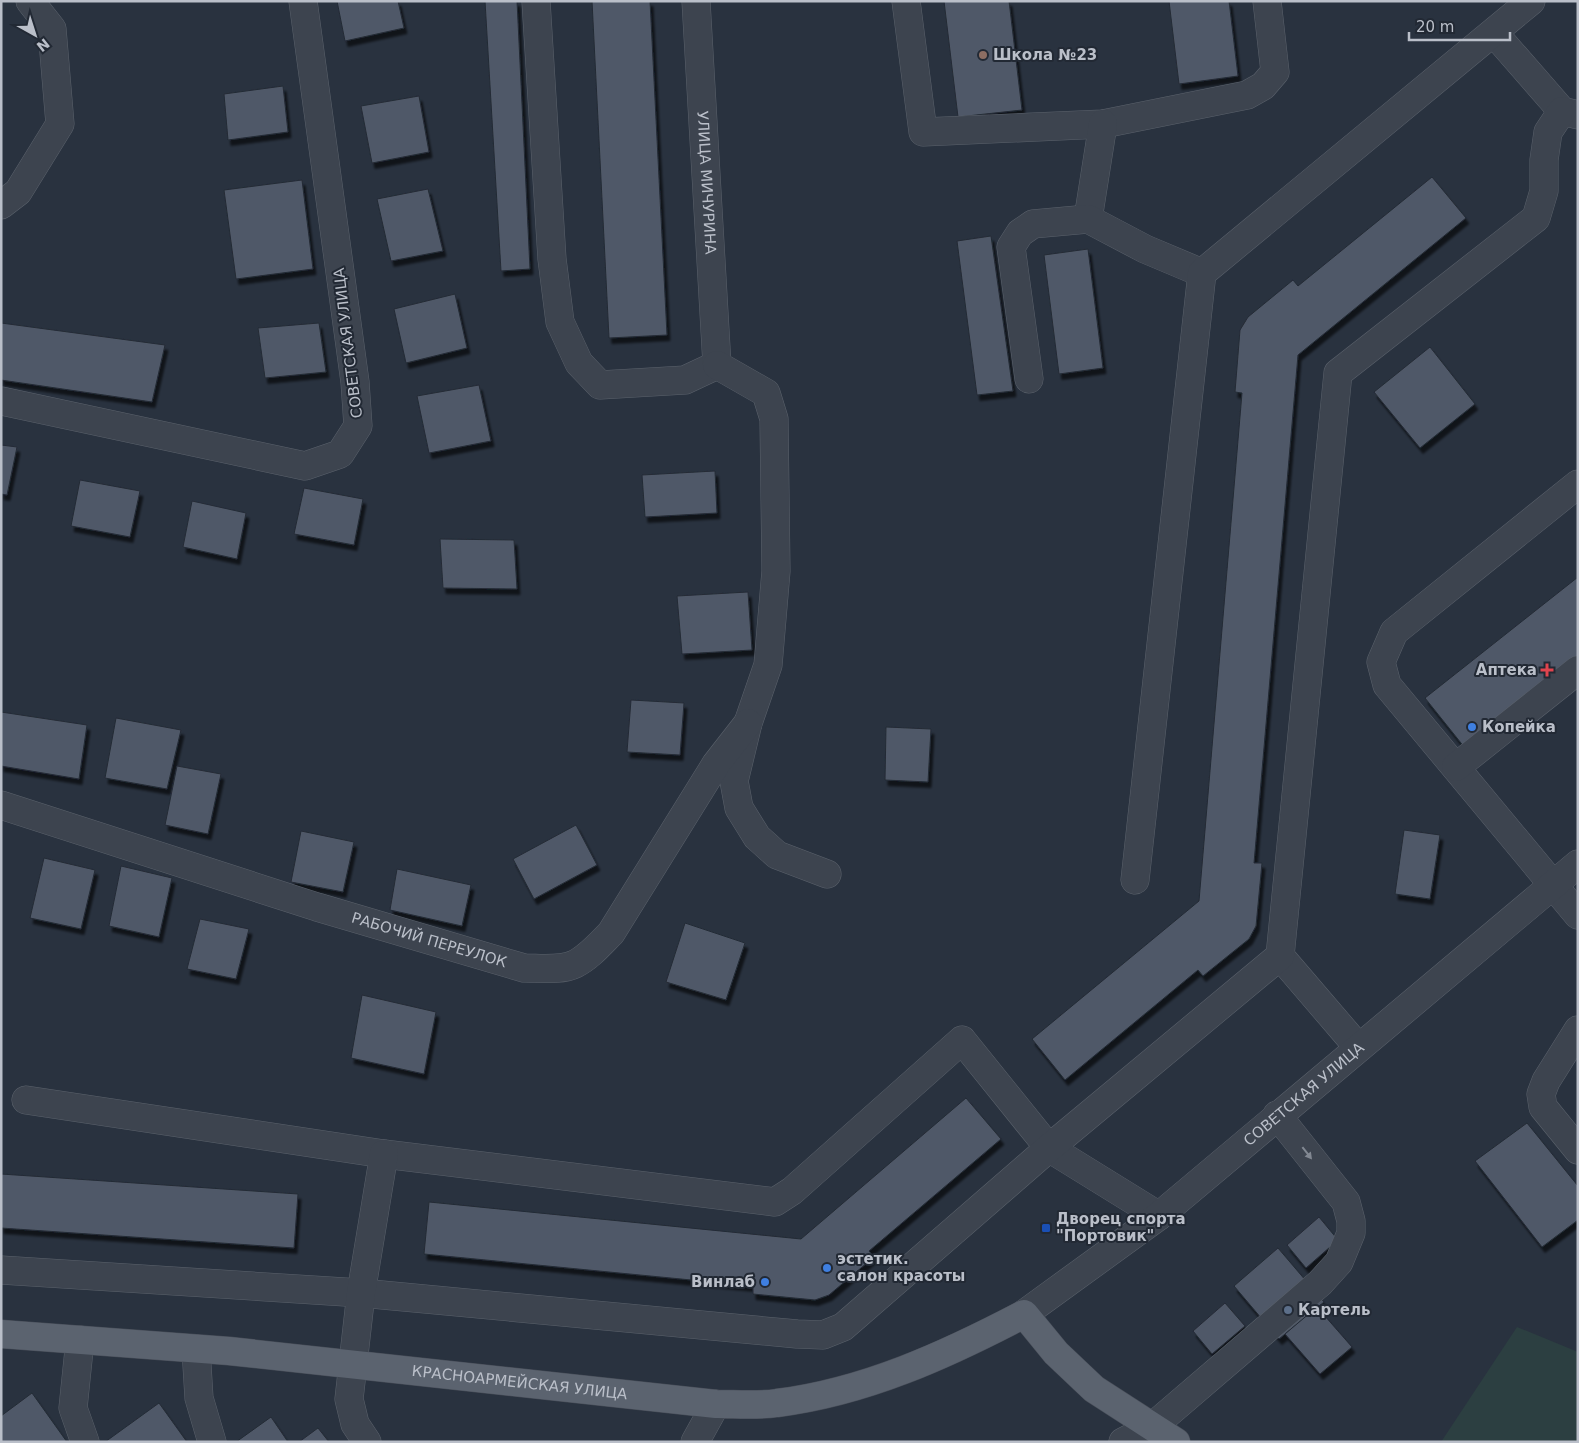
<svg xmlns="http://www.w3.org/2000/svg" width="1579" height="1443" viewBox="0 0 1579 1443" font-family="'DejaVu Sans',sans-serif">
  <defs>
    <filter id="shadow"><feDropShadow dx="3" dy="5.5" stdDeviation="1" flood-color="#0009"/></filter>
  </defs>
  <rect width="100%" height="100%" fill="#29323f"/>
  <polygon fill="#2c3f41" points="1517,1327 1578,1352 1578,1442 1441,1442"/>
  <g fill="#505967" stroke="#242b36" filter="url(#shadow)">
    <polygon points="337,1 398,1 404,28 345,41"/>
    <polygon points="485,1 517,1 530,269 501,271"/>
    <polygon points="592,1 650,1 667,335 609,338"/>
    <polygon points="944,1 1009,1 1022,110 958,117"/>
    <polygon points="1169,1 1229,1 1238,76 1179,84"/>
    <polygon points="283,86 288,132 228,140 224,94"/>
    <polygon points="419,96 429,152 372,163 361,106"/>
    <polygon points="1432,177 1466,218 1298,355 1254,863 1262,863 1256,926 1249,939 1203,976 1198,970 1065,1080 1032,1039 1199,901 1242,393 1235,392 1240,330 1248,317 1293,280 1298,286"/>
    <polygon points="302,180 313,269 236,279 224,190"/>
    <polygon points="428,189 443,251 391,261 377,199"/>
    <polygon points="991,236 1013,391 977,395 957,241"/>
    <polygon points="1088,249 1103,368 1059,374 1044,255"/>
    <polygon points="455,294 467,348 406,363 394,309"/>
    <polygon points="1,323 165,345 152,402 1,380"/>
    <polygon points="319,323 326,372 265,378 258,328"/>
    <polygon points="1430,347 1475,404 1420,448 1374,392"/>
    <polygon points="479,385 491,441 429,453 417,396"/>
    <polygon points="1,445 17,447 7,495 1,494"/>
    <polygon points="715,471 717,513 645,517 642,475"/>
    <polygon points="80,480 140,491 130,537 71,526"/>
    <polygon points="304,488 363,499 354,545 294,534"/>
    <polygon points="192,501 246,513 237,559 183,547"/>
    <polygon points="440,539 514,540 517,589 443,588"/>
    <polygon points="1578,577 1578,658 1465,748 1425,698"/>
    <polygon points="748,592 752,650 682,654 677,596"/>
    <polygon points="631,700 684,703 680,755 627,752"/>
    <polygon points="1,712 87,725 79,779 1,766"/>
    <polygon points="116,718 181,730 167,789 105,778"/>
    <polygon points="886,727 931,729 928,782 885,780"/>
    <polygon points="177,766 221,774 208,834 165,825"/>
    <polygon points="576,825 597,865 534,899 513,859"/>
    <polygon points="1404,830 1440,835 1430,899 1395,894"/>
    <polygon points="301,831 354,842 343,892 291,882"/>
    <polygon points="44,858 95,870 81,929 30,918"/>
    <polygon points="121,866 172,878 159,937 109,926"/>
    <polygon points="397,869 471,885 462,926 390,910"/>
    <polygon points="200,919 249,929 236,979 187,969"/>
    <polygon points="685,923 745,943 726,1000 666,982"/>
    <polygon points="362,995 436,1012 424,1074 351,1058"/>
    <polygon points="966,1098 1001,1139 869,1251 874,1257 829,1295 815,1300 753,1294 753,1286 424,1254 429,1202 801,1239"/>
    <polygon points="1527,1123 1578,1186 1578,1220 1542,1247 1475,1161"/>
    <polygon points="1,1174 298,1194 294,1248 1,1228"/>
    <polygon points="1319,1217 1338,1240 1306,1268 1287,1245"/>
    <polygon points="1278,1248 1324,1302 1279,1339 1234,1286"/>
    <polygon points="1225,1303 1245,1326 1212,1354 1193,1331"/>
    <polygon points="1317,1307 1352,1347 1320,1374 1285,1334"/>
    <polygon points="32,1393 67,1442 1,1442 1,1416"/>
    <polygon points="159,1403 187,1442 105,1442"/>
    <polygon points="271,1417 288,1442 236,1442"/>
    <polygon points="318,1428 329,1442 299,1442"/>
  </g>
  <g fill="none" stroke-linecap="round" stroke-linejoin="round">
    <defs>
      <g id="minor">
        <polyline points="536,1 552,259 560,322 579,363 600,385 685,380 717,365"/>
        <path id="s1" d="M696 1 717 365"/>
        <polyline points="906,1 923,132 1103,124 1247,95 1263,86 1275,72 1267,1"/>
        <polyline points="1494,33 1562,111 1578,115"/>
        <polyline points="1,205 18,192 60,124 52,29 30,1"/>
        <polyline points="1088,219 1103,124"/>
        <polyline points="717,365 766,393 774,419 776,571 768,665 748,723 734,781 739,808 757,837 777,855 827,874"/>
        <polyline points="1029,379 1011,247 1020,233 1033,224 1088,219 1145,249 1202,273"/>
        <polyline points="1,401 305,466 340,454 358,426 355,382 303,1"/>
        <polyline points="1578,484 1394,632 1381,662 1387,685 1578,915"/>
        <polyline points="1456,767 1578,670"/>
        <path id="s2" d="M1 805 317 907 524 968C539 968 561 971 575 964 589 957 600 944 611 933L716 764 748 723"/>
        <polyline points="1135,880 1202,273 1531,1"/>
        <polyline points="1280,956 1358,1047"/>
        <polyline points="1578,1030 1546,1081 1541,1094 1543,1107 1578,1150"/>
        <polyline points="26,1100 384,1154 775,1202 792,1191 962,1040 1049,1148 1159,1216"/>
        <polyline points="1,1270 361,1293 797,1334 823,1335 843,1327 1049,1148 1280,956 1338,373 1536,218 1544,191 1544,160 1548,132 1562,111"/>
        <path id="s3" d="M1024 1314 1159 1216 1578 864"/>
        <polyline points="80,1340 73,1408 85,1442"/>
        <polyline points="196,1349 199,1398 212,1442"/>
        <polyline points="367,1442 355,1424 349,1399 361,1293 384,1154"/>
        <polyline points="695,1442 716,1404"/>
        <polyline points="1123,1442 1152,1427 1320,1283 1339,1262 1351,1233 1351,1221 1346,1202 1277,1115"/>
      </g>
      <g id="major">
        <path id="s4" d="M1 1334 229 1351 716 1404C736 1404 757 1406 777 1403 865 1392 946 1355 1024 1314L1056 1353 1094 1389 1176 1442"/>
      </g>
    </defs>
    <use href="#minor" stroke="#5b626c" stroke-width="29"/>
    <use href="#major" stroke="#474d58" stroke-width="29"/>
    <use href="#minor" stroke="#3d444f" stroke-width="28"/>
    <use href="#major" stroke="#5b636f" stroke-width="28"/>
  </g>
  <defs><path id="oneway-solid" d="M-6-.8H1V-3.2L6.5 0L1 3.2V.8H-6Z" transform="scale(1.25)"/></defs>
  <use fill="#828892" href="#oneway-solid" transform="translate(1307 1153) rotate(52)"/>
  <circle fill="#8d6e63" stroke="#222934" stroke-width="2" cx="983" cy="55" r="5"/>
  <path fill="#e0444e" stroke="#222934" stroke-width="2" d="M1544.5 662.5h5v5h5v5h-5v5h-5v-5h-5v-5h5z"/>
  <g fill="#3f7fe0" stroke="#222934" stroke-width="2">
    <circle cx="1472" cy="727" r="5"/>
    <circle cx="827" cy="1268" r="5"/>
    <circle cx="765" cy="1282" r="5"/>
  </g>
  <rect fill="#1a4fb4" stroke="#222934" stroke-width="2" x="1041" y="1223" width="10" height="10" rx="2.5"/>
  <circle fill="#5c6f8a" stroke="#222934" stroke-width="2" cx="1288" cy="1310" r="5"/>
  <g text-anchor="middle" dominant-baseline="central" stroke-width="4" stroke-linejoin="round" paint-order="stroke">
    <g font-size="15" font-weight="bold" fill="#babfc9" stroke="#222934" text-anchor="start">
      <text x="993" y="55">Школа №23</text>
      <text x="1537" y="670" text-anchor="end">Аптека</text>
      <text x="1482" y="727">Копейка</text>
      <text x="1056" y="1219">Дворец спорта<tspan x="1056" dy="17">"Портовик"</tspan></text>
      <text x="837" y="1259">эстетик.<tspan x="837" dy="17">салон красоты</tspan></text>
      <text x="755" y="1282" text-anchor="end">Винлаб</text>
      <text x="1298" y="1310">Картель</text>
    </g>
    <g font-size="15" fill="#babfc9" stroke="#222934">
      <text stroke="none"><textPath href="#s1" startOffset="182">УЛИЦА МИЧУРИНА</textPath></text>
      <text transform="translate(348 343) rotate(-97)">СОВЕТСКАЯ УЛИЦА</text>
      <text stroke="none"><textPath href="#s2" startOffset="449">РАБОЧИЙ ПЕРЕУЛОК</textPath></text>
      <text stroke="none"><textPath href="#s3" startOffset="356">СОВЕТСКАЯ УЛИЦА</textPath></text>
      <text stroke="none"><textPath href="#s4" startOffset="521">КРАСНОАРМЕЙСКАЯ УЛИЦА</textPath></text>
    </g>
  </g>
  <rect width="1579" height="1443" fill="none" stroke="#babfc9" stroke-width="5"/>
  <g transform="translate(35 35) rotate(141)" stroke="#222934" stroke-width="4" paint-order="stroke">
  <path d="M0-4L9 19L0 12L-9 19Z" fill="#babfc9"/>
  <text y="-8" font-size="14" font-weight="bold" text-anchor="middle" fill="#babfc9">N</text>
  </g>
  <path d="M1409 32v8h101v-8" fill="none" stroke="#babfc9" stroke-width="2.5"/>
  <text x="1416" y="32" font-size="15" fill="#babfc9" stroke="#222934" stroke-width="4" paint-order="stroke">20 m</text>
</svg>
